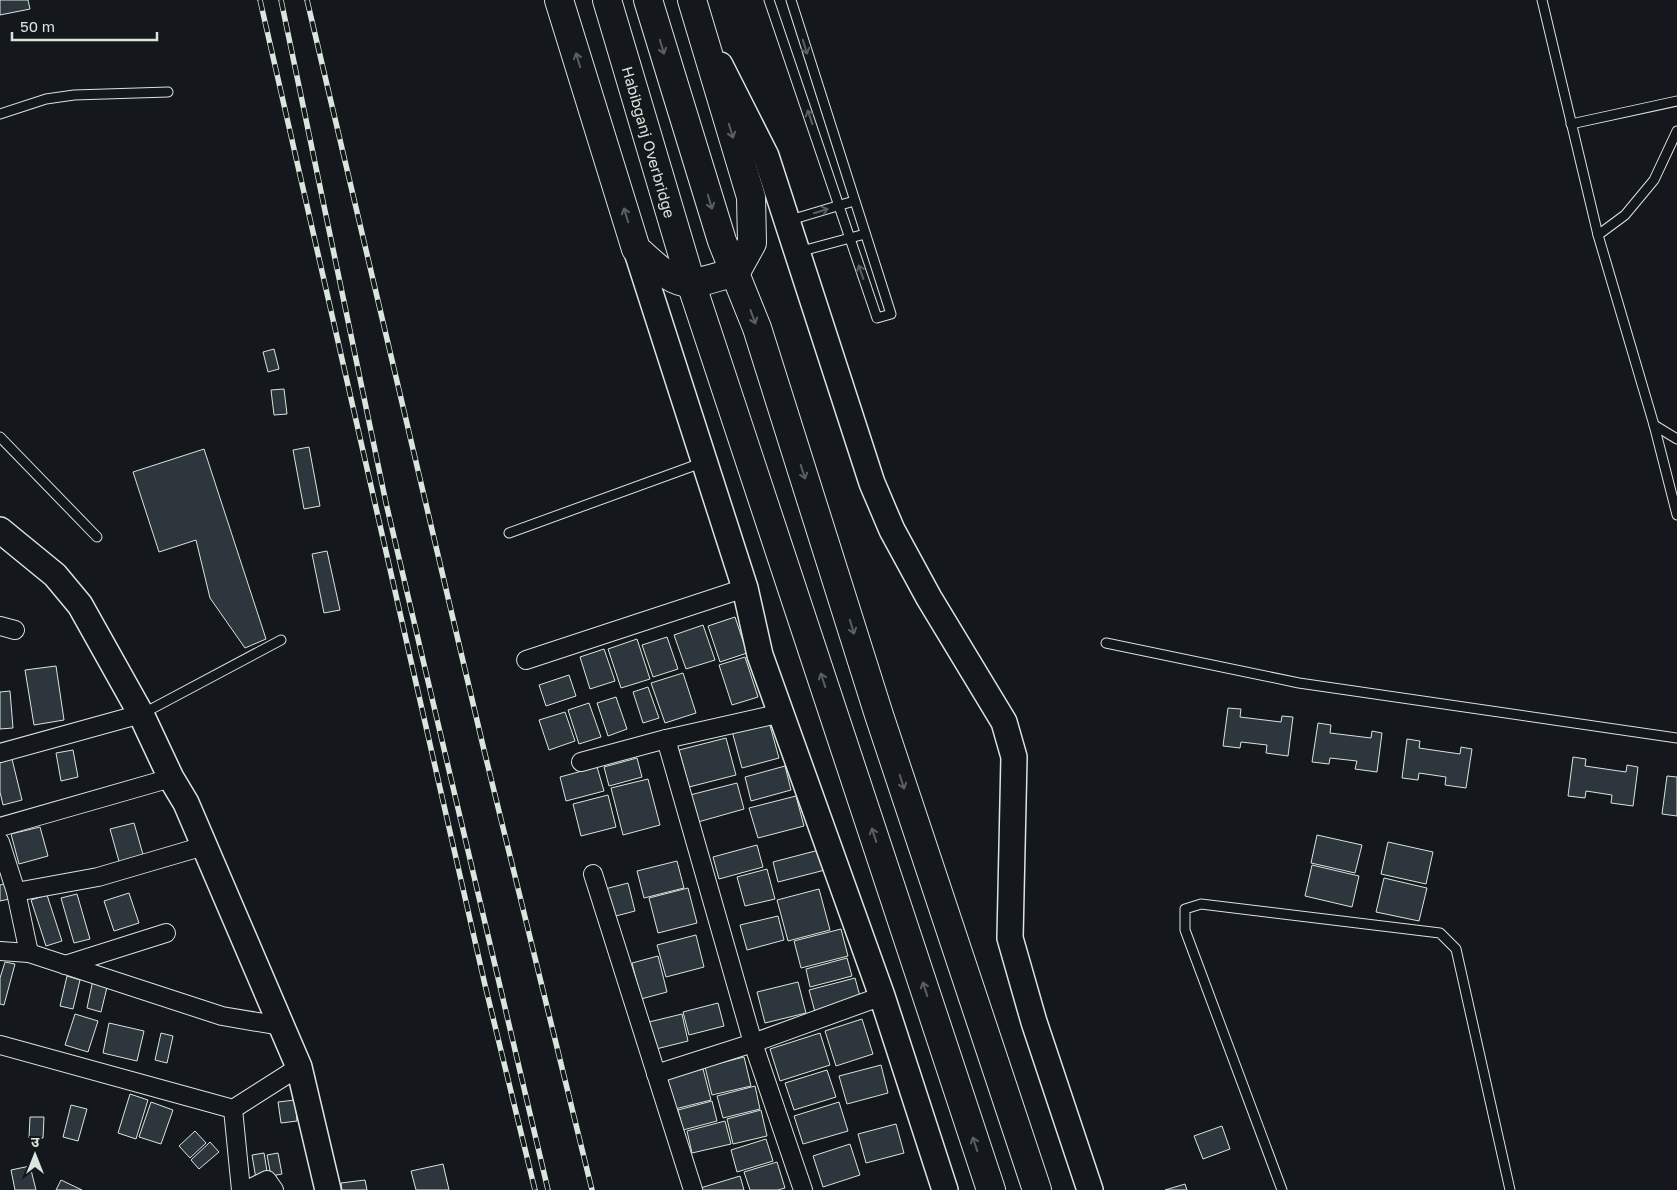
<svg xmlns="http://www.w3.org/2000/svg" width="1677" height="1190" viewBox="0 0 1677 1190" font-family="'Golos Text','Noto Sans Devanagari',sans-serif">
  <rect width="100%" height="100%" fill="#14181c"/>
  <g fill="#2c363c" stroke="#d8e6dc">
    <polygon points="0,0 28,0 30,9 0,15"/>
    <polygon points="274,349 279,369 268,372 263,352"/>
    <polygon points="284,389 287,414 274,415 271,390"/>
    <polygon points="309,447 320,506 304,509 293,450"/>
    <polygon points="204,449 266,639 245,648 210,598 196,540 159,552 133,472"/>
    <polygon points="327,551 340,610 324,613 312,554"/>
    <polygon points="735,617 747,653 720,662 708,626"/>
    <polygon points="703,625 715,660 686,669 674,635"/>
    <polygon points="667,637 678,669 653,677 642,645"/>
    <polygon points="637,639 650,679 621,688 608,649"/>
    <polygon points="604,649 615,681 590,689 580,657"/>
    <polygon points="745,657 758,697 732,705 719,665"/>
    <polygon points="56,666 64,720 34,725 25,670"/>
    <polygon points="683,673 696,713 665,723 651,683"/>
    <polygon points="569,675 576,696 546,706 539,685"/>
    <polygon points="648,687 659,718 643,723 633,692"/>
    <polygon points="10,691 13,728 0,729 0,692"/>
    <polygon points="616,697 627,729 608,736 597,703"/>
    <polygon points="589,703 601,737 579,744 568,710"/>
    <polygon points="1228,708 1241,709 1240,717 1281,722 1282,716 1293,717 1288,756 1266,753 1267,745 1241,742 1240,748 1223,746"/>
    <polygon points="565,712 575,741 549,750 539,720"/>
    <polygon points="769,722 779,758 742,768 732,731"/>
    <polygon points="1318,723 1331,725 1330,733 1371,738 1372,731 1382,733 1377,772 1355,769 1357,761 1330,758 1329,764 1312,762"/>
    <polygon points="726,738 736,775 689,787 679,750"/>
    <polygon points="1407,739 1420,741 1419,748 1460,754 1461,747 1472,749 1466,788 1445,785 1446,777 1419,773 1418,780 1402,778"/>
    <polygon points="73,750 78,777 61,781 56,753"/>
    <polygon points="11,755 22,800 3,805 0,792 0,758"/>
    <polygon points="1573,757 1586,759 1585,766 1626,772 1627,765 1638,767 1633,806 1611,803 1612,795 1586,791 1585,798 1568,796"/>
    <polygon points="637,758 642,777 609,786 604,767"/>
    <polygon points="785,766 791,790 751,801 745,777"/>
    <polygon points="597,767 604,791 566,801 560,777"/>
    <polygon points="1667,776 1677,777 1677,816 1662,814"/>
    <polygon points="648,779 660,825 623,835 611,788"/>
    <polygon points="737,783 744,809 698,822 690,795"/>
    <polygon points="608,795 616,827 581,836 573,804"/>
    <polygon points="796,796 804,826 758,838 749,808"/>
    <polygon points="134,823 144,858 120,865 110,829"/>
    <polygon points="40,827 48,856 19,864 11,834"/>
    <polygon points="1317,835 1362,845 1355,873 1311,863"/>
    <polygon points="1388,842 1433,852 1426,884 1381,874"/>
    <polygon points="757,845 763,867 719,879 713,857"/>
    <polygon points="819,850 825,870 778,882 773,862"/>
    <polygon points="677,861 684,888 644,898 637,871"/>
    <polygon points="1312,865 1359,876 1352,907 1305,896"/>
    <polygon points="767,869 775,899 745,906 737,877"/>
    <polygon points="1384,878 1427,888 1419,921 1376,912"/>
    <polygon points="11,882 14,898 0,901 0,885"/>
    <polygon points="628,883 635,911 612,917 605,889"/>
    <polygon points="688,888 697,923 658,933 649,898"/>
    <polygon points="819,889 830,930 788,941 777,900"/>
    <polygon points="129,893 139,923 114,931 104,901"/>
    <polygon points="77,894 90,939 74,943 61,898"/>
    <polygon points="47,895 62,941 46,946 31,900"/>
    <polygon points="778,916 784,940 747,950 740,925"/>
    <polygon points="841,929 848,956 801,968 794,941"/>
    <polygon points="696,935 704,967 666,977 657,945"/>
    <polygon points="658,956 667,992 641,999 632,963"/>
    <polygon points="847,958 852,976 810,987 806,969"/>
    <polygon points="5,962 15,964 4,1005 0,1004 0,978"/>
    <polygon points="67,976 80,980 73,1009 60,1006"/>
    <polygon points="855,978 861,1000 815,1012 809,990"/>
    <polygon points="93,980 108,983 101,1012 87,1008"/>
    <polygon points="798,982 806,1013 765,1023 757,992"/>
    <polygon points="718,1003 724,1026 689,1035 683,1012"/>
    <polygon points="75,1014 98,1021 88,1052 65,1045"/>
    <polygon points="682,1014 688,1041 656,1049 649,1022"/>
    <polygon points="862,1019 873,1054 836,1066 825,1031"/>
    <polygon points="109,1023 144,1031 137,1061 103,1053"/>
    <polygon points="161,1033 173,1036 167,1063 155,1060"/>
    <polygon points="820,1033 830,1065 780,1081 770,1049"/>
    <polygon points="744,1057 751,1086 712,1095 705,1067"/>
    <polygon points="881,1065 888,1093 847,1104 839,1076"/>
    <polygon points="703,1069 711,1100 675,1109 667,1078"/>
    <polygon points="827,1070 836,1097 794,1110 785,1083"/>
    <polygon points="755,1086 760,1109 723,1118 717,1096"/>
    <polygon points="130,1094 148,1100 136,1139 118,1133"/>
    <polygon points="295,1100 297,1121 281,1123 278,1102"/>
    <polygon points="712,1101 717,1121 683,1130 678,1110"/>
    <polygon points="151,1102 173,1110 161,1144 139,1137"/>
    <polygon points="839,1102 848,1131 803,1144 794,1116"/>
    <polygon points="71,1105 87,1109 78,1141 63,1137"/>
    <polygon points="761,1110 767,1136 733,1144 727,1119"/>
    <polygon points="30,1117 44,1117 43,1138 29,1138"/>
    <polygon points="725,1121 731,1144 692,1153 687,1131"/>
    <polygon points="896,1124 904,1153 866,1163 858,1134"/>
    <polygon points="1222,1126 1230,1149 1203,1159 1194,1136"/>
    <polygon points="195,1131 206,1143 190,1158 179,1146"/>
    <polygon points="766,1139 773,1161 737,1172 731,1150"/>
    <polygon points="210,1142 219,1152 199,1169 191,1160"/>
    <polygon points="850,1144 860,1175 823,1187 813,1156"/>
    <polygon points="264,1153 268,1177 256,1179 252,1155"/>
    <polygon points="278,1153 282,1174 271,1176 267,1155"/>
    <polygon points="777,1162 785,1188 778,1190 750,1190 744,1172"/>
    <polygon points="443,1164 449,1190 416,1190 411,1171"/>
    <polygon points="30,1166 36,1190 15,1190 11,1170"/>
    <polygon points="740,1176 744,1190 697,1190 697,1189"/>
    <polygon points="61,1180 82,1190 56,1190"/>
    <polygon points="365,1180 367,1190 342,1190 341,1183"/>
    <polygon points="1185,1184 1187,1190 1165,1190"/>
  </g>
  <g fill="none" stroke-linecap="round" stroke-linejoin="round">
    <defs>
      <g id="lane">
        <polyline points="769,0 877,318 891,314 791,0"/>
        <polyline points="1542,0 1598,235 1654,425 1677,515"/>
        <polyline points="0,114 46,99 74,95 168,92"/>
        <polyline points="1571,124 1677,101"/>
        <polyline points="787,221 854,201"/>
        <polyline points="1598,235 1625,215 1654,180 1677,131"/>
        <polyline points="798,252 865,234"/>
        <polyline points="1654,425 1677,439"/>
        <polyline points="0,437 97,537"/>
        <polyline points="509,533 704,462"/>
        <polyline points="1106,643 1299,683 1677,738"/>
        <polyline points="142,714 281,640"/>
        <polyline points="1282,1190 1185,930 1185,909 1201,904 1440,933 1456,949 1510,1190"/>
      </g>
      <g id="street">
        <polyline points="0,626 15,630"/>
        <polyline points="526,660 745,588"/>
        <polyline points="666,739 753,1043 803,1190"/>
        <polyline points="0,753 141,714"/>
        <polyline points="581,762 666,739 782,713"/>
        <polyline points="0,827 171,778"/>
        <polyline points="0,842 16,892 29,953"/>
        <polyline points="593,874 693,1190"/>
        <polyline points="16,892 98,877 204,846"/>
        <polyline points="0,951 29,953 222,1016 281,1026"/>
        <polyline points="65,965 166,933"/>
        <polyline points="0,1045 233,1109 299,1067"/>
        <polyline points="656,1074 753,1043 882,996"/>
        <polyline points="233,1109 241,1190"/>
        <polyline points="247,1190 267,1180 274,1190"/>
      </g>
      <g id="secondary">
        <polyline points="720,65 766,156 872,483 892,530 929,598 1004,722 1014,757 1010,938 1034,1022 1090,1190"/>
        <polyline points="636,249 745,588 760,655 882,996 945,1190"/>
        <polyline points="0,530 55,575 80,605 141,714 171,778 186,803 299,1067 328,1190"/>
      </g>
      <g id="primary">
        <path d="M559 0 636 249C650 261 672 285 693 283 708 281 722 275 736 272L752 243 751 197 692 0"/>
        <polyline points="607,0 691,283 991,1190"/>
        <polyline points="648,0 722,241 757,328 879,715 1037,1190"/>
      </g>
    </defs>
    <use href="#lane" stroke="#d8e6dc" stroke-width="11"/>
    <use href="#street" stroke="#d8e6dc" stroke-width="20"/>
    <use href="#secondary" stroke="#d8e6dc" stroke-width="28"/>
    <use href="#primary" stroke="#d8e6dc" stroke-width="30"/>
    <use href="#lane" stroke="#14181c" stroke-width="9"/>
    <use href="#street" stroke="#14181c" stroke-width="18"/>
    <use href="#secondary" stroke="#14181c" stroke-width="25"/>
    <use href="#primary" stroke="#14181c" stroke-width="28"/>
    <defs>
      <g id="rail">
        <polyline points="260,0 485,985 535,1190"/>
        <polyline points="281,0 386,503 548,1190"/>
        <polyline points="307,0 484,750 592,1190"/>
      </g>
    </defs>
    <use href="#rail" stroke="#d8e6dc" stroke-width="5.5"/>
    <use href="#rail" stroke="#14181c" stroke-width="4" stroke-dasharray="11" stroke-linecap="butt"/>
  </g>
  <defs><path id="oneway-shaft" d="M-6 0H5M1.5-3L5.5 0L1.5 3" fill="none" stroke-width="1.6" stroke-linecap="round" stroke-linejoin="round" transform="scale(1.25)"/></defs>
  <g stroke="#59605f">
    <use href="#oneway-shaft" transform="translate(662 47) rotate(73)"/>
    <use href="#oneway-shaft" transform="translate(805 47) rotate(73)"/>
    <use href="#oneway-shaft" transform="translate(578 60) rotate(-107)"/>
    <use href="#oneway-shaft" transform="translate(810 117) rotate(-109)"/>
    <use href="#oneway-shaft" transform="translate(731 131) rotate(73)"/>
    <use href="#oneway-shaft" transform="translate(710 202) rotate(73)"/>
    <use href="#oneway-shaft" transform="translate(821 211) rotate(-17)"/>
    <use href="#oneway-shaft" transform="translate(626 215) rotate(-107)"/>
    <use href="#oneway-shaft" transform="translate(861 272) rotate(-109)"/>
    <use href="#oneway-shaft" transform="translate(753 317) rotate(70)"/>
    <use href="#oneway-shaft" transform="translate(803 472) rotate(72)"/>
    <use href="#oneway-shaft" transform="translate(852 627) rotate(73)"/>
    <use href="#oneway-shaft" transform="translate(823 680) rotate(-108)"/>
    <use href="#oneway-shaft" transform="translate(902 782) rotate(72)"/>
    <use href="#oneway-shaft" transform="translate(874 835) rotate(-108)"/>
    <use href="#oneway-shaft" transform="translate(925 989) rotate(-108)"/>
    <use href="#oneway-shaft" transform="translate(975 1144) rotate(-108)"/>
  </g>
  <g text-anchor="middle" dominant-baseline="central" stroke-width="4" stroke-linejoin="round" paint-order="stroke">
    <g font-size="15" fill="#d8e6dc" stroke="#14181c">
      <text transform="translate(649 142) rotate(74)">Habibganj Overbridge</text>
    </g>
  </g>
  <g transform="translate(35 1155)" stroke="#14181c" stroke-width="4" paint-order="stroke">
  <path d="M0-4L9 19L0 12L-9 19Z" fill="#d8e6dc"/>
  <text y="-8" font-size="14" font-weight="bold" text-anchor="middle" fill="#d8e6dc">उ</text>
  </g>
  <path d="M12 32v8h145v-8" fill="none" stroke="#d8e6dc" stroke-width="2.5"/>
  <text x="20" y="32" font-size="15" fill="#d8e6dc" stroke="#14181c" stroke-width="4" paint-order="stroke">50 m</text>
</svg>
